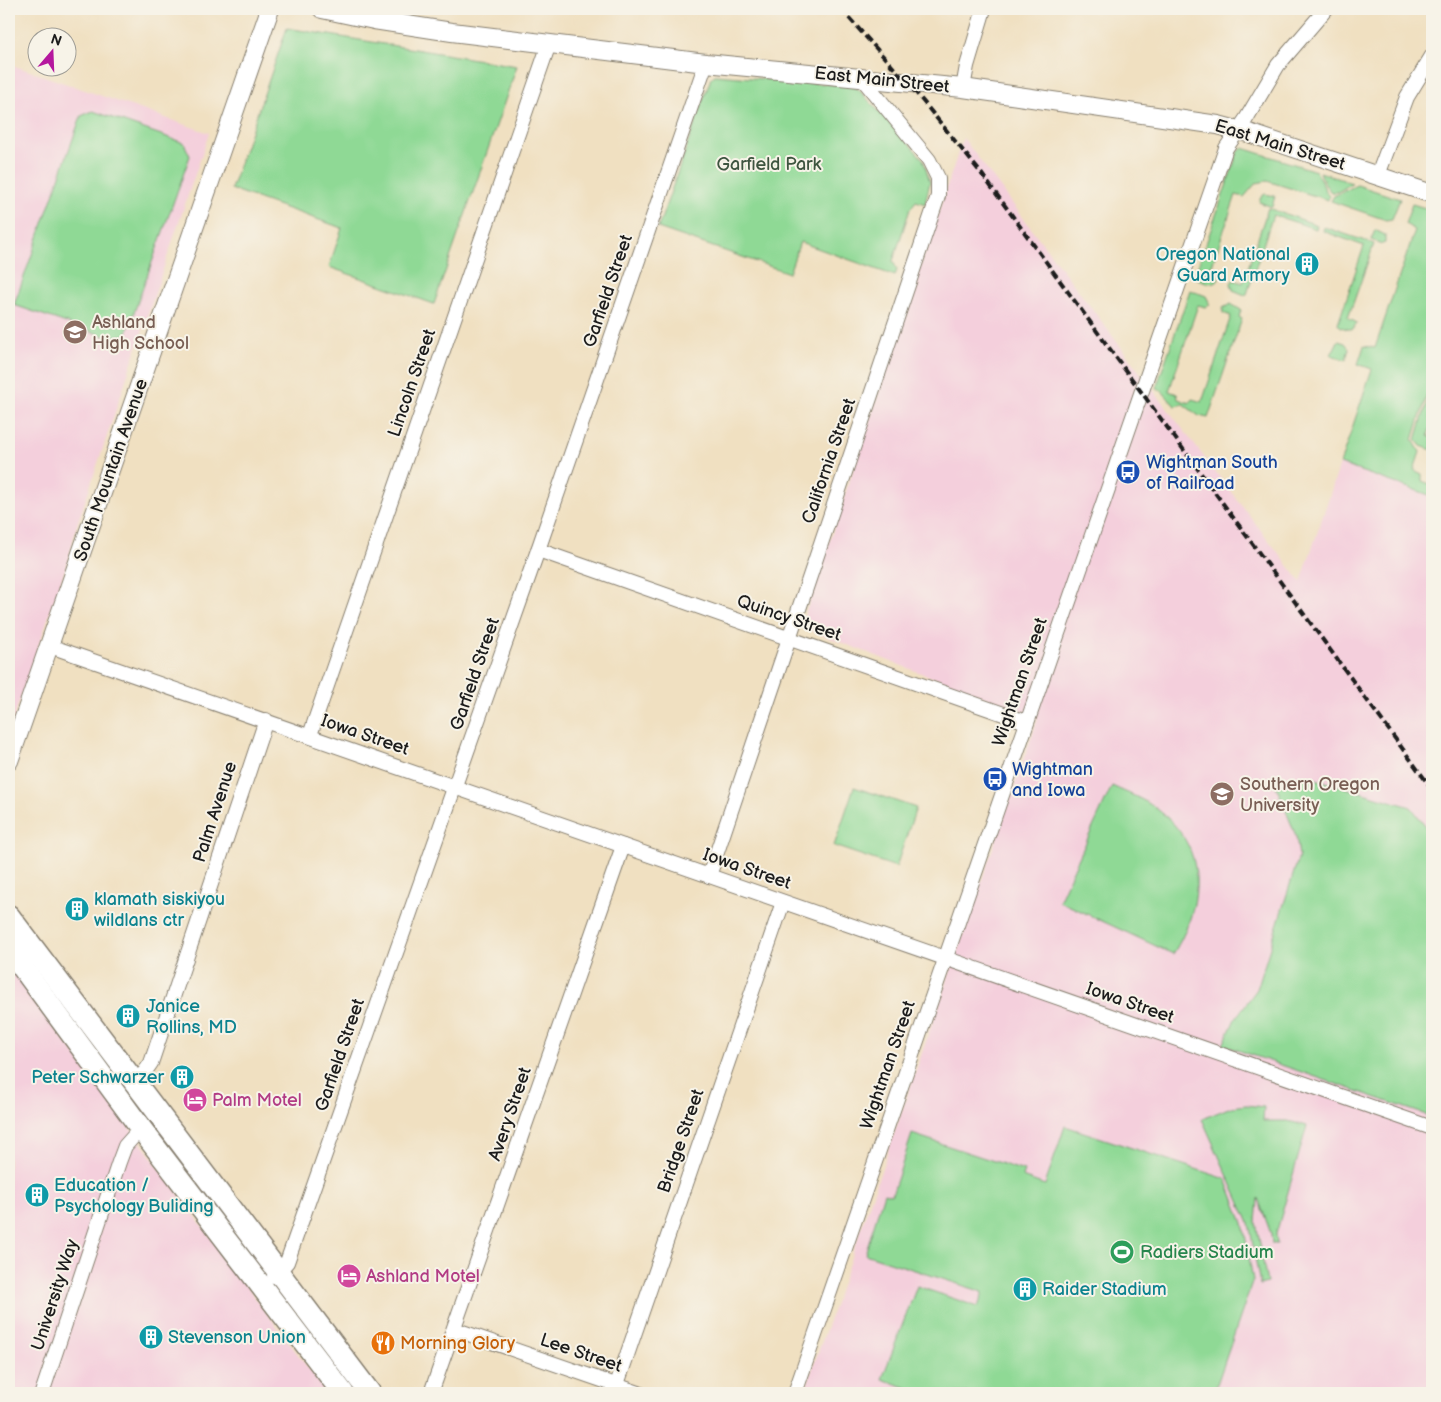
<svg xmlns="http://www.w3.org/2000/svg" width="1441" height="1402" viewBox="0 0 1441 1402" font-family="'Balsamiq Sans',sans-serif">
  <rect width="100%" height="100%" fill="#f7f3e8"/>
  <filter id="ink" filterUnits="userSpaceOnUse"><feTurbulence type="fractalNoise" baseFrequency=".02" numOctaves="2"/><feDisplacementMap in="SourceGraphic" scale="10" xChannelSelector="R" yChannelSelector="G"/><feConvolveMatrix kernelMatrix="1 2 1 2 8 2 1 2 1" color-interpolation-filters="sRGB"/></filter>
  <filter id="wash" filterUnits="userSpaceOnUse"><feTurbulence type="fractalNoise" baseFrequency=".0096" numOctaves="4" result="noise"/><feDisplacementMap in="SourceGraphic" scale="20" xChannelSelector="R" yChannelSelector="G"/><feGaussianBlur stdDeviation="1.12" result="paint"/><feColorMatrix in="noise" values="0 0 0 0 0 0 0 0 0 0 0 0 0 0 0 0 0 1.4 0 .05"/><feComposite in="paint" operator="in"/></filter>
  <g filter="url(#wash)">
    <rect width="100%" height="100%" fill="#f0e0c1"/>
    <g fill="#f4cfdc">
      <polygon points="9,64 209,133 75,531 70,555 9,731"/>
      <polygon points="963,138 1197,448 1301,582 1340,464 1432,496 1432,1393 804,1393 1038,718 801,627"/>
      <polygon points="9,964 260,1304 327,1393 9,1393"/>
    </g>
    <g fill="#8fd995" stroke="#567a58">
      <polygon points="287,28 517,66 434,304 329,267 342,228 231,189"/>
      <polygon points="715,75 851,86 858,89 923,159 930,182 925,204 916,201 910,209 893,261 897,270 895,276 800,242 789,273 658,228 711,78"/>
      <polygon points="93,111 184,143 190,156 126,335 107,337 14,305 81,116"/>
      <polygon points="1243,148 1316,171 1329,197 1328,200 1267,181 1256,183 1244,197 1236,195 1210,271 1218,275 1219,278 1216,282 1209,283 1194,278 1238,152"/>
      <polygon points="1320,172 1352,183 1338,192 1331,192 1324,183"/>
      <polygon points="1357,185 1400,199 1392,219 1386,220 1331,201 1334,196"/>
      <polygon points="1265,194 1275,196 1272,207 1259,202 1261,197"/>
      <polygon points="1412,204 1432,210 1432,324 1430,332 1432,333 1432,378 1413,440 1420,452 1414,470 1422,474 1422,481 1432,485 1432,496 1340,464 1372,369 1358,364 1364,346 1375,348 1415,230 1405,224"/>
      <polygon points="1268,208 1317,225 1316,229 1273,215 1247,294 1245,295 1233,290 1231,283 1233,280 1243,283"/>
      <polygon points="1324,227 1374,244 1348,318 1357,323 1352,330 1340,327 1338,324 1364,246 1323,231"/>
      <polygon points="1375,230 1385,235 1385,243 1382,244 1371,240"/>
      <polygon points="1190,290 1206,296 1210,304 1206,307 1198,305 1169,391 1177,394 1178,399 1189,403 1192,399 1202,402 1231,316 1223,313 1223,308 1231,304 1241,310 1239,317 1242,319 1208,418 1199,416 1183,404 1175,406 1161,390 1156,388"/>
      <polygon points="1338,341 1345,343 1349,348 1346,360 1331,355"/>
      <polygon points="1428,399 1432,400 1430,418 1432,420 1428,436 1432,438 1432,450 1421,446 1416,440"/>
      <polygon points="1305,776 1411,807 1432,834 1432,1117 1223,1045 1235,1019 1257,989 1299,856 1296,836 1276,786"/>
      <path d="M1112 786C1127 793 1144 799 1157 809 1209 848 1204 904 1173 954L1059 901Z"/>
      <polygon points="854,787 916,808 896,867 834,846"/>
      <polygon points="1246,1105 1264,1107 1263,1121 1288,1121 1307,1126 1276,1234 1277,1244 1272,1244 1271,1234 1258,1198 1256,1222 1267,1283 1260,1285 1249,1223 1202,1119 1231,1107"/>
      <polygon points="1065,1126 1226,1179 1243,1223 1253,1280 1214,1393 922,1393 882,1379 917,1286 978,1307 983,1292 865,1254 884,1193 892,1195 912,1134 1024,1171 1022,1177 1045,1185"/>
    </g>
  </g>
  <g filter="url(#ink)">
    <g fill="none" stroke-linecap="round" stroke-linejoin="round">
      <defs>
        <g id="minor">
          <polyline points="963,88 967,66 984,9"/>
          <polyline points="1378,175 1407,97 1432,56"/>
          <polyline points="538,550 1026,722"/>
          <polyline points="50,646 1432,1128"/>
          <polyline points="310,735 549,44"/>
          <polyline points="709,876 938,196 938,178 929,160 861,77"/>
          <polyline points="134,1080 144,1073 151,1063 266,720"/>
          <polyline points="274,1276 287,1262 538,550 706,63"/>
          <polyline points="454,1329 639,1393"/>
          <polyline points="42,1393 119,1162 125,1146 141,1128"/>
          <polyline points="431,1393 623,846"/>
          <polyline points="614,1393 783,902"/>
          <polyline points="795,1393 1226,148 1246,119 1278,65 1326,9"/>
        </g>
        <g id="tertiary">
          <polyline points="322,9 374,20 452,32 706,63 963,88 1218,125 1252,134 1432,194"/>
          <polyline points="9,761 270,9"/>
        </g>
        <g id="primary">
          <polyline points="9,916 370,1393"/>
          <polyline points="9,949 142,1130 343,1393"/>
        </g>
      </defs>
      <use href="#minor" stroke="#867e6e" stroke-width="16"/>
      <use href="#tertiary" stroke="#867e6e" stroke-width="20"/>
      <use href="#primary" stroke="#867e6e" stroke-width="24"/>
      <use href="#minor" stroke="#fff" stroke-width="14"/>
      <use href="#tertiary" stroke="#fff" stroke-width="18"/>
      <use href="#primary" stroke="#fff" stroke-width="21"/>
      <polyline stroke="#1c1c1c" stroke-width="4" stroke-dasharray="8 4" stroke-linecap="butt" points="841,9 917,94 981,173 1432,789"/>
    </g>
  </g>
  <defs>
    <symbol id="building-disc" viewBox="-11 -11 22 22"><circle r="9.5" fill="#0f9aa8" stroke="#f7f3e8"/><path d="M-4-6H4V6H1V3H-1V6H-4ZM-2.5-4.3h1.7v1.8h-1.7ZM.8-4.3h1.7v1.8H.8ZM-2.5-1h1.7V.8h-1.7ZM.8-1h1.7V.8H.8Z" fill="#fff"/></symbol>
    <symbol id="school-disc" viewBox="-11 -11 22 22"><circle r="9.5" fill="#8d6e63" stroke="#f7f3e8"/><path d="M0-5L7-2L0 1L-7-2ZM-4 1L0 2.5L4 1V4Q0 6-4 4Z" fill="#fff"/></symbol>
    <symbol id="bus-disc" viewBox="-11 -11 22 22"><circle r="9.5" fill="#1a4fb4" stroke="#f7f3e8"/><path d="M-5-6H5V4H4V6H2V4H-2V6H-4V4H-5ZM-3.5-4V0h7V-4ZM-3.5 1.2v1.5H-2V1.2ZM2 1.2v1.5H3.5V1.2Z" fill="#fff"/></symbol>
    <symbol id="university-disc" viewBox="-11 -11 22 22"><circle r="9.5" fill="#8d6e63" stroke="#f7f3e8"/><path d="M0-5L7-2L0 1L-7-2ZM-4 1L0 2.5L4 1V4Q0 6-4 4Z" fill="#fff"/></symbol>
    <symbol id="hotel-disc" viewBox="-11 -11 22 22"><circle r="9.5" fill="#d1479c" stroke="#f7f3e8"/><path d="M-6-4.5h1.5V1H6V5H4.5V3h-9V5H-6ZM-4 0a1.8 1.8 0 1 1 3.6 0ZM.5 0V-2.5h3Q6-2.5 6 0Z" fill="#fff"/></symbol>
    <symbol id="stadium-disc" viewBox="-11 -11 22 22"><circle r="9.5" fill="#2e9e5b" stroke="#f7f3e8"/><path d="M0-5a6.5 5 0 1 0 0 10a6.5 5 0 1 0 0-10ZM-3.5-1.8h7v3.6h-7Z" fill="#fff"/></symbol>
    <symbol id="restaurant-disc" viewBox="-11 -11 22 22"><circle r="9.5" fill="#e8710a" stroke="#f7f3e8"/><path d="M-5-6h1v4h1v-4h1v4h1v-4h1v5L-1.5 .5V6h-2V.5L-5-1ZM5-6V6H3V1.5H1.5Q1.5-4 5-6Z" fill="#fff"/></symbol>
  </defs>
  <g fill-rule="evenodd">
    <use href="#building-disc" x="1293" y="250" width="28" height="28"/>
    <use href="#school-disc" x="61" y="318" width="28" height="28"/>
    <use href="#bus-disc" x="1114" y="458" width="28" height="28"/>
    <use href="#bus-disc" x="981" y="765" width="28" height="28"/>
    <use href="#university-disc" x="1208" y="780" width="28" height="28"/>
    <use href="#building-disc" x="63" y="895" width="28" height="28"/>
    <use href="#building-disc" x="114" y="1002" width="28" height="28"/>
    <use href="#building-disc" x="168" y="1063" width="28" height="28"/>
    <use href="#hotel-disc" x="181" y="1086" width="28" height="28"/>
    <use href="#building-disc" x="23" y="1181" width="28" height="28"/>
    <use href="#stadium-disc" x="1108" y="1238" width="28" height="28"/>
    <use href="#hotel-disc" x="335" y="1262" width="28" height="28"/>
    <use href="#building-disc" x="1011" y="1275" width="28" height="28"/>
    <use href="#building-disc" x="137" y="1323" width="28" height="28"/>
    <use href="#restaurant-disc" x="369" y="1329" width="28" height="28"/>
  </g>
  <g text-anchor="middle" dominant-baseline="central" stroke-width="4" stroke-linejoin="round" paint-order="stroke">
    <g font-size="18" fill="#1c1c1c" stroke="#f7f3e8">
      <text transform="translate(882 80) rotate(6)">East Main Street</text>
      <text transform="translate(1280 145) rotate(17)">East Main Street</text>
      <text transform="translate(608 291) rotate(-71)">Garfield Street</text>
      <text transform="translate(412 383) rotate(-71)">Lincoln Street</text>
      <text transform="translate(829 461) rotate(-71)">California Street</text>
      <text transform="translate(111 470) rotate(-71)">South Mountain Avenue</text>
      <text transform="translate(789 618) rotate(19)">Quincy Street</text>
      <text transform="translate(475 674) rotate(-71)">Garfield Street</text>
      <text transform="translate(1020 682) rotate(-71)">Wightman Street</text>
      <text transform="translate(365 735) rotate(19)">Iowa Street</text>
      <text transform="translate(215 812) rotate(-72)">Palm Avenue</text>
      <text transform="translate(747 869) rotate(19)">Iowa Street</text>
      <text transform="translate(1130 1003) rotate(19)">Iowa Street</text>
      <text transform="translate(340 1055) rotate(-71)">Garfield Street</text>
      <text transform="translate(888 1065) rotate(-71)">Wightman Street</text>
      <text transform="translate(510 1114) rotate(-71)">Avery Street</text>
      <text transform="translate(681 1141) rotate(-71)">Bridge Street</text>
      <text transform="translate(55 1295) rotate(-72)">University Way</text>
      <text transform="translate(581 1353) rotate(19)">Lee Street</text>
    </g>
    <g font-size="18" fill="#3e5540" stroke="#f7f3e8">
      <text x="769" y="164">Garfield Park</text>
    </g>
    <g font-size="18" fill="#0d838f" stroke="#f7f3e8" text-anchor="start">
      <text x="1290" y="254" text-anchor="end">Oregon National<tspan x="1290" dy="21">Guard Armory</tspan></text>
      <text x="94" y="899">klamath siskiyou<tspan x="94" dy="21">wildlans ctr</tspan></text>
      <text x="146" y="1006">Janice<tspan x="146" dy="21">Rollins, MD</tspan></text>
      <text x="164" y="1077" text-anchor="end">Peter Schwarzer</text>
      <text x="54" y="1185">Education /<tspan x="54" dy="21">Psychology Buliding</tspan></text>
      <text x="1042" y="1289">Raider Stadium</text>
      <text x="168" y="1337">Stevenson Union</text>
    </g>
    <g font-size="18" fill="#785e54" stroke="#f7f3e8" text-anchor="start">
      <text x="92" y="322">Ashland<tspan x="92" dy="21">High School</tspan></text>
      <text x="1240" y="784">Southern Oregon<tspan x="1240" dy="21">University</tspan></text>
    </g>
    <g font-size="18" fill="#164399" stroke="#f7f3e8" text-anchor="start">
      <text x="1146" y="462">Wightman South<tspan x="1146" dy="21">of Railroad</tspan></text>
      <text x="1012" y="769">Wightman<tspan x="1012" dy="21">and Iowa</tspan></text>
    </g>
    <g font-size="18" fill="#b23c85" stroke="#f7f3e8" text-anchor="start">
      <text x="212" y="1100">Palm Motel</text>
      <text x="366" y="1276">Ashland Motel</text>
    </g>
    <g font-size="18" fill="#27864d" stroke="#f7f3e8" text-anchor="start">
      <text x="1140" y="1252">Radiers Stadium</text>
    </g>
    <g font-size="18" fill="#c56008" stroke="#f7f3e8" text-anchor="start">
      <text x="400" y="1343">Morning Glory</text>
    </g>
  </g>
  <rect width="1441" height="1402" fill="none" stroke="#f7f3e8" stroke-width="30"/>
  <g transform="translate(52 52) rotate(19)"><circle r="24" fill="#f7f3e8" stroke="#9f9d96"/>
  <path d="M0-4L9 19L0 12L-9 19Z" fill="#b5179e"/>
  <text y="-8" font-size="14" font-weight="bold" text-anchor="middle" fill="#1c1c1c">N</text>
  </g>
</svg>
